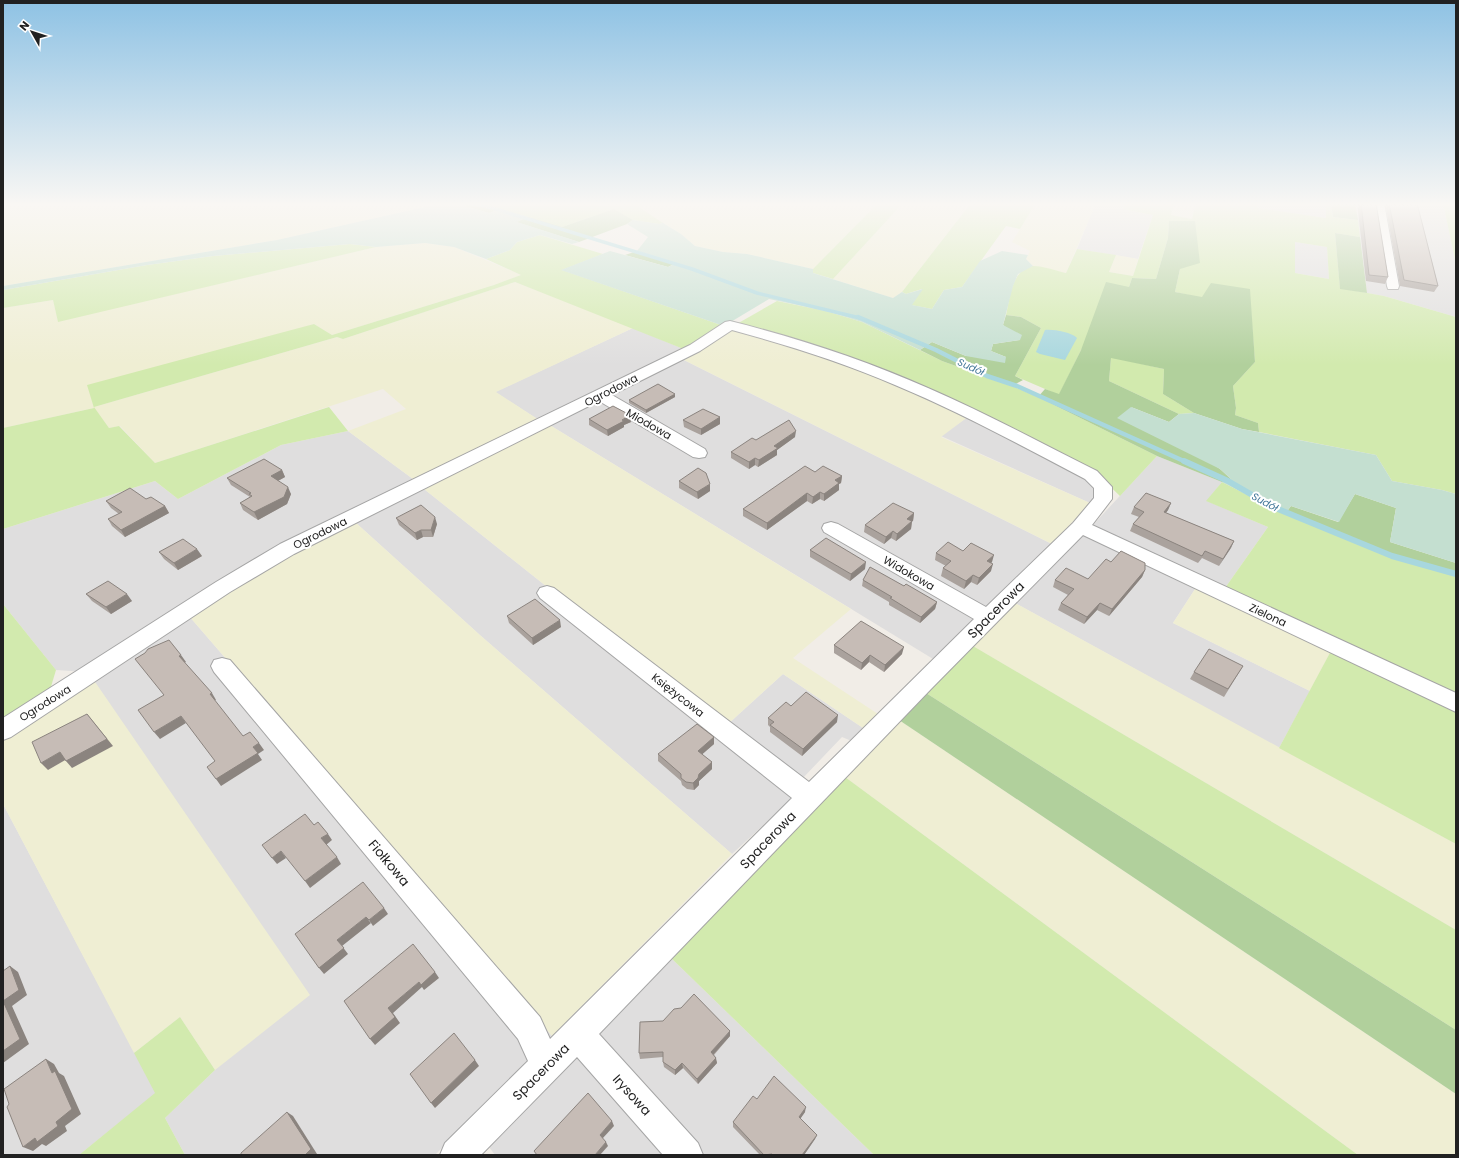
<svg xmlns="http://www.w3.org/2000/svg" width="1459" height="1158" viewBox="0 0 1459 1158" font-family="Poppins,sans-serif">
  <rect width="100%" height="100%" fill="#f1ede7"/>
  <g fill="#dfdede">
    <polygon points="1096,203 1125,203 1123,209 1153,215 1138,259 1077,249"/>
    <polygon points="1257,203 1326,203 1326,218 1258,208"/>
    <polygon points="1355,203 1443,203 1456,264 1456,317 1384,296 1367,293"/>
    <polygon points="1295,242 1327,247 1329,279 1295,273"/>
    <polygon points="633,328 686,350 542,422 495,392"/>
    <polygon points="680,358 1052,544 938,662 548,424"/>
    <polygon points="969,416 1083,474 1095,485 1098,496 1090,503 941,436"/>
    <polygon points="348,431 417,482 86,672 56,670 3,604 3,529 155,481 178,499 281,445"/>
    <polygon points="1157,456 1222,482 1207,501 1268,527 1225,588 1092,526"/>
    <polygon points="424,489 551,590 798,793 732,854 481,636 355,522"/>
    <polygon points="1084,532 1197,586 1173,623 1310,691 1279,748 1015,603"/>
    <polygon points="189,616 552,1036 435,1155 185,1155 165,1118 215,1070 91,676"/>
    <polygon points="783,674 866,730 854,742 842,737 802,779 728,724"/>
    <polygon points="3,804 156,1093 79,1155 3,1155"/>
    <polygon points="669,956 874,1155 495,1155 489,1147"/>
  </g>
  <g fill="#efeed3">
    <polygon points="3,203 429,203 435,205 277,240 3,286"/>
    <polygon points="645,203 878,203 813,269 747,254 723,252 695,246 681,234 638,207"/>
    <polygon points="903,203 971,203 902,292 893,298 833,279"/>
    <polygon points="1036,203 1096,203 1066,273 1033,266 1026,259 1030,251 1012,242"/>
    <polygon points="1174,203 1196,203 1192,219 1170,215"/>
    <polygon points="425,243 454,247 522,275 494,285 332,335 314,324 94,407 337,337 343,339 515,282 633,328 496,392 542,422 417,482 348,431 406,409 383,389 155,463 120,426 109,428 94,408 3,428 3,308 53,300 58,321 376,247"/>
    <polygon points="1116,255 1138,259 1133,276 1109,272"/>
    <polygon points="730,329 842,360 969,416 941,437 1090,503 1052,544 680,358"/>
    <polygon points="548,424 851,609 793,658 881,716 866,730 783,674 728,724 551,590 424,489"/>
    <polygon points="355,522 481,636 732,854 552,1036 189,616 260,571"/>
    <polygon points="1197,586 1332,649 1310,691 1173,623"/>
    <polygon points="1015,603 1456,844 1456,930 973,646"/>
    <polygon points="91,676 310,995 215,1070 180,1017 134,1053 3,804 3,736"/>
    <polygon points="899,720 1456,1094 1456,1155 1358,1155 845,777"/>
  </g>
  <g fill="#d2eaae" fill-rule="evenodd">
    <polygon points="479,203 577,203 608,206 602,203 645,203 639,207 663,223 659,224 633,220 614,209 562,227"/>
    <polygon points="878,203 903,203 833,279 813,273 813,269"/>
    <polygon points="971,203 1036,203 1020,229 1006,226 962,287 944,290 932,309 911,305 922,289 906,294 902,292"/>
    <path d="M1125 203H1174L1171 215 1192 219 1196 203H1257L1258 208 1326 218V203H1331L1333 217 1358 220 1360 237 1335 233 1340 288 1384 296 1456 317V494L1442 490 1392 481 1376 455 1259 432 1258 423 1235 415 1236 408 1233 386 1255 362 1251 313 1202 298 1175 292 1180 269 1169 221 1168 238 1156 279 1132 278 1129 287 1081 350 1059 395 1015 376 1041 328 1021 317 1006 315C1010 298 1011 271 1032 266 1039 265 1058 271 1066 273L1077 249 1116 255 1109 272 1133 276 1153 215 1123 209ZM1295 242 1327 247 1329 279 1295 273Z"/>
    <polygon points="1443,203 1456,203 1456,264"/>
    <polygon points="540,235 603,254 562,270 724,326 686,350 515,282 343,339 337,337 94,407 109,428 119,426 155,463 329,407 348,431 281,445 178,499 155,481 3,529 3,428 94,408 87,385 314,324 332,335 494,285 521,275 486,259 510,250 517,242"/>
    <polygon points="350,244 376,247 58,322 53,300 3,308 3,290 147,265 213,256"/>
    <polygon points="777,301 826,311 862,322 942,361 1012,386 1038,397 1157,456 1120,496 1096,473 973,412 735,325"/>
    <polygon points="1111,357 1164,369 1163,394 1194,413 1179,414 1109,381"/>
    <polygon points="1222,482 1285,514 1376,550 1456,574 1456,697 1225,588 1268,527 1206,501"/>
    <polygon points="3,604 56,670 50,690 3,724"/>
    <polygon points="973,646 1456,930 1456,1030 926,693"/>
    <polygon points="1332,649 1456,708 1456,844 1279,748"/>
    <polygon points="845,777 1358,1155 874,1155 669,956"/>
    <polygon points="180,1017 215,1070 165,1118 185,1155 79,1155 155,1093 134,1053"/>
  </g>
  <g fill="#b1d09c">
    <polygon points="470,203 479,203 501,209 489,213 464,206"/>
    <polygon points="1331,203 1355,203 1358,220 1333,217"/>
    <polygon points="614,209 633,220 627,224 579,242 516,222 528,217 562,227"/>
    <polygon points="1169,221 1195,221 1200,263 1180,269 1175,292 1202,297 1211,283 1250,289 1255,362 1233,386 1236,408 1235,415 1258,423 1259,432 1242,429 1194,413 1163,394 1164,369 1111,358 1109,381 1179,414 1169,422 1131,407 1220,469 1231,479 1222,482 1157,456 1038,397 1045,389 1059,394 1081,350 1106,282 1129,287 1132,278 1156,279 1168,238"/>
    <polygon points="1335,233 1360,237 1367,293 1340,289"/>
    <polygon points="637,251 676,263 668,267 625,255"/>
    <polygon points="1006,315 1021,317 1041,328 1015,376 1023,380 1012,386 942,361 920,350 932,342 966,356 1006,357 991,351 993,344 1020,340 1003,325"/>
    <polygon points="1355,494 1396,508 1390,542 1456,563 1456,574 1376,550 1285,514 1291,506 1338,522"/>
    <polygon points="926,693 1456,1030 1456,1094 899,720"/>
  </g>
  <g fill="#c4dfd0">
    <polygon points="429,203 470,203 464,206 489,213 501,209 528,217 517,222 579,242 572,244 540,235 517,242 510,250 486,259 454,247 425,243 376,247 350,244 213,256 147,265 3,290 3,286 277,240 434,205"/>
    <polygon points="633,220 659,224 663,223 681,234 695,246 723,252 747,254 813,269 813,273 893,298 902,292 906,294 923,289 912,305 932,309 944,290 962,287 980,261 1002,251 1028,255 1026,259 1033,266 1018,274 1013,286 1003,325 1022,335 1020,340 993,344 991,351 1006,357 1005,363 966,356 932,342 920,350 862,322 826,311 769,299 724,326 561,270 610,251 668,267 676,263 637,251 648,237 627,224"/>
    <polygon points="1131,407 1169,422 1179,414 1194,413 1242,429 1376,455 1392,481 1442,490 1456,494 1456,563 1390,542 1396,508 1355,494 1339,522 1291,506 1285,514 1222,482 1231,479 1220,469 1117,418"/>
  </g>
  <path fill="#a8d7de" d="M1045 330C1053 329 1071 332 1077 338L1065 360 1040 354 1036 352Z"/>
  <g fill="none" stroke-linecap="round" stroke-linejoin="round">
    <polyline stroke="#a8d7de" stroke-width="3.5" points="470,203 489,207 692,269 757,293 860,318"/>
    <polyline stroke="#a8d7de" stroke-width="4.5" points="858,317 936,350 987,376 1017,386 1186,462"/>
    <polyline stroke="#a8d7de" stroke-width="6" points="1184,461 1228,481 1273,507 1392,556 1456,574"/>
    <defs>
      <g id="street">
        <polygon points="1374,203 1384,203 1399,286 1398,289 1388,289 1387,286"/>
        <path d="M730 321C798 338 865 360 928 388 986 413 1041 443 1097 471L1112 487V499L1092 525 1456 693V712L1083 535 931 689 599 1034 698 1143 703 1155H663L577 1057 481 1155H440L445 1143 528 1061 518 1039 214 672 211 666 214 660 222 658 230 660 540 1017 550 1039 792 798 540 598 537 593 540 588 547 586 554 588 809 782 974 619 824 532 822 528 824 524 831 522 838 524 986 607 1073 523 1094 498V488L1085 479C1022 446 960 412 895 385 842 362 787 345 732 330L700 351 612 395 705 449 707 453 705 457 699 458 693 457 599 401 294 554 230 592 11 737 3 740V718L216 582 280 544 690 345 725 322Z"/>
      </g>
    </defs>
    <use href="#street" stroke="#a5a5a5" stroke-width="2"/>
    <use href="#street" fill="#fff" fill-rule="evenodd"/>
  </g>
  <g fill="#aaa29d">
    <polygon points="1357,203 1376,203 1388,277 1385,284 1366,281"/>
    <polygon points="1385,203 1417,203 1438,286 1434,292 1400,286"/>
    <polygon points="675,397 646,413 629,403 629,400"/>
    <polygon points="720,417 720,424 701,435 684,427 683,420"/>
    <polygon points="589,419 631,422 624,425 624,427 608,436 589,425"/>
    <polygon points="795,437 777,450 777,455 758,467 755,465 749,469 731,458 731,452 756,440"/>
    <polygon points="282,470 285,477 278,481 291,494 287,504 258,520 243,510 240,503 250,497 231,485 227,478"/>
    <polygon points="815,472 842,476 841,483 839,484 839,490 824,501 820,499 812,504 807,501 767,530 743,516 743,509"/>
    <polygon points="679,481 710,491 698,499 679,488"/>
    <polygon points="146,499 165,506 169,513 125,537 112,526 108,519 119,514 111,508 106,501"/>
    <polygon points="1171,503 1168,510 1166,513 1234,541 1219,566 1202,558 1198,563 1130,531 1133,524 1139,517 1131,514 1134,507"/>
    <polygon points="914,513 913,521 912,521 911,529 896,541 891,538 884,544 864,532 865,525"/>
    <polygon points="396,518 437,524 433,537 423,537 417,540 399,525"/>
    <polygon points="810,550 865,569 850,581 810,557"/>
    <polygon points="963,551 992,562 991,563 991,571 977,585 971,582 964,589 941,576 943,568 946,566 935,560 936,553"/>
    <polygon points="159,552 202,556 178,570 164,559"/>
    <polygon points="1111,562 1145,570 1142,577 1109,616 1097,610 1084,624 1058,610 1061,603 1068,595 1053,587 1055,580 1088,579"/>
    <polygon points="863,580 904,586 937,602 935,609 920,623 889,605 889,602 862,586"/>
    <polygon points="86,594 132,601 111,614 92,601"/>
    <polygon points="507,616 561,627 533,645 509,623"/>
    <polygon points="834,645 902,654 884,672 869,662 861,670 834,653"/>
    <polygon points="1243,666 1224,697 1190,679 1194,672"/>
    <polygon points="768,718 837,722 802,756 770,732 770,727 768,725"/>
    <polygon points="714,737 714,744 702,754 712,769 699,781 699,785 694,790 687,789 682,785 681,781 658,761 658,754"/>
    <polygon points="730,1036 714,1055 717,1063 698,1084 683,1068 675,1075 664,1067 663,1062 663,1057 640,1059 639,1053"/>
    <polygon points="757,1099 805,1112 800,1119 817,1135 815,1139 804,1155 760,1155 733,1127 733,1122"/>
  </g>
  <g fill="#8b847f">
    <polygon points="675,394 675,397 646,413 646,410"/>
    <polygon points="630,415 631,422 624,425 624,427 608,436 607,430 622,420"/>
    <polygon points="720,417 720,424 701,435 701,429"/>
    <polygon points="796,431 795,437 777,450 777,455 758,467 759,460 774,446"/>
    <polygon points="755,458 755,465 749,469 749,462"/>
    <polygon points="282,470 285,477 274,483 271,476"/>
    <polygon points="842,476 841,483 839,484 839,490 824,501 824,494 835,480"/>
    <polygon points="710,484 710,491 698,499 697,492"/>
    <polygon points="288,487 291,494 287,504 258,520 254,512"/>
    <polygon points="820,492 820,499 812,504 813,497"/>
    <polygon points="807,493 807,501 767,530 767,523"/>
    <polygon points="1171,503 1168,510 1161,519 1164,512"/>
    <polygon points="165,506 169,513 125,537 121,530"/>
    <polygon points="914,513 913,521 906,526 907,519"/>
    <polygon points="435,517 437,524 433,537 431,530"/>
    <polygon points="912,521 911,529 896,541 897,534"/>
    <polygon points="421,530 423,537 417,540 415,533"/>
    <polygon points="893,531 891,538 884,544 886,537"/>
    <polygon points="1234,541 1231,548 1219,566 1223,559"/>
    <polygon points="197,549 202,556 178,570 174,563"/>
    <polygon points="994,555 992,562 985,568 987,561"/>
    <polygon points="866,562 865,569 850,581 851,574"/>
    <polygon points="993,564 991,571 977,585 979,578"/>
    <polygon points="1145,570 1142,577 1109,616 1112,609"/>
    <polygon points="973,575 971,582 964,589 966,581"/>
    <polygon points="127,594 132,601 111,614 106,607"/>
    <polygon points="937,602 935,609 920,623 921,617"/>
    <polygon points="1100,603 1097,610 1084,624 1087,617"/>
    <polygon points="560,620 561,627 533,645 532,638"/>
    <polygon points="904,647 902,654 884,672 885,665"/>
    <polygon points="181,655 186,662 184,663 179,656"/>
    <polygon points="870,655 869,662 861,670 862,663"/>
    <polygon points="212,693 216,700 214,701 210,694"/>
    <polygon points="87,714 113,746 72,768 66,761"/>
    <polygon points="838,715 837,722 802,756 803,749"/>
    <polygon points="181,716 186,723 160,739 154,732"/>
    <polygon points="714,737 714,744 698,758 698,751"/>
    <polygon points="259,743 264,750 258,754 262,760 221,786 216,779 253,747"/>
    <polygon points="60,752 67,759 48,770 41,763"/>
    <polygon points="712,762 712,769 699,781 699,785 694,790 693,783 699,774"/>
    <polygon points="328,834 332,840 326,845 321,838"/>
    <polygon points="281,851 286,858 277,864 272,858"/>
    <polygon points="337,857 341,864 310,888 305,881"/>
    <polygon points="384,908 388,914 373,926 369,920"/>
    <polygon points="366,917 371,923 342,946 348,954 324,974 319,968 337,940"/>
    <polygon points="10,966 18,972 27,995 12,1006 29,1044 3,1063 3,1001"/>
    <polygon points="435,972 439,978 424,990 422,987 393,1013 400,1023 375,1045 370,1039 388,1008 419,982"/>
    <polygon points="730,1031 730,1036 711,1057 711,1052"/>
    <polygon points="716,1058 717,1063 698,1084 697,1079"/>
    <polygon points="46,1059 54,1064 59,1073 64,1076 81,1114 65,1126 67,1131 46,1146 42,1144 33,1151 23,1147 56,1122 52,1073"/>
    <polygon points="475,1060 479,1066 435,1108 431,1103"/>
    <polygon points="682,1063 683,1068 675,1075 675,1070"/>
    <polygon points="806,1107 805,1112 798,1122 799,1117"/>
    <polygon points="287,1112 293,1116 317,1154 315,1155 305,1155"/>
    <polygon points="612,1121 614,1126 602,1139 600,1135"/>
    <polygon points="817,1135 815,1139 804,1155 802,1155"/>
    <polygon points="606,1142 608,1146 600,1155 595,1155"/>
  </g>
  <g fill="#c6bcb6" stroke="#8b847f">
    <polygon points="1361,203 1376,203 1388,277 1369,275"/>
    <polygon points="1389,203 1417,203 1438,286 1404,280"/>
    <polygon points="658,384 675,394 646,410 629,400"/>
    <polygon points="613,406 630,415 622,420 624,421 607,430 589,419"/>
    <polygon points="703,409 720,417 701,429 683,420"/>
    <polygon points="789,420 796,431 774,446 778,448 759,460 755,458 749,462 731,452 752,438 756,440"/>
    <polygon points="264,459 282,470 271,476 288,487 284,497 254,512 240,503 252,496 249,494 251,493 227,478"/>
    <polygon points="805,466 815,472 823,466 842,476 835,480 839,483 824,494 820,492 813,497 807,493 767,523 743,509"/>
    <polygon points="698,468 706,473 710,484 697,492 679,481"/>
    <polygon points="130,488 146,499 151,497 165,506 121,530 108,519 122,512 106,501"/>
    <polygon points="1146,493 1171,503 1164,512 1234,541 1223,559 1205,551 1202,556 1133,524 1144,512 1134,507"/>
    <polygon points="893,503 914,513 907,519 912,521 897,534 893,531 886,537 865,525"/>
    <polygon points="421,505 435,517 431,530 421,530 415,533 396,518"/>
    <polygon points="826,538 866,562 851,574 810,550"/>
    <polygon points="183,539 197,549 174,563 159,552"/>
    <polygon points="948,542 963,551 971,543 994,555 987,561 993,564 979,578 973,575 966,581 943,568 951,561 936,553"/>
    <polygon points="1121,551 1145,563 1145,570 1112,609 1100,603 1087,617 1061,603 1074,589 1055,580 1066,568 1088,579 1106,559 1111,562"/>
    <polygon points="870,567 904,586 906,584 937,602 921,617 890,598 892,597 863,580"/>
    <polygon points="108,581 127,594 106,607 86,594"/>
    <polygon points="535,599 560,620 532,638 507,616"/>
    <polygon points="861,621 904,647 885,665 870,655 862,663 834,645"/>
    <polygon points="169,640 181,655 179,656 212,693 210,694 243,736 250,732 259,743 253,747 258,753 216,779 207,767 215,761 181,716 154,732 138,710 164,695 135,659 145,653 148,649"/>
    <polygon points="1209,649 1243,666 1228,689 1194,672"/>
    <polygon points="806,692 838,715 803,749 770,725 774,722 768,718 786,702 791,706"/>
    <polygon points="87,714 107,739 66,761 60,752 41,763 32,742"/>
    <polygon points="697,724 714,737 698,751 712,762 699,774 698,778 693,783 686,782 681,778 681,774 658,754"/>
    <polygon points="305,814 314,825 318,822 328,834 321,838 337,857 305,881 281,851 272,858 262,845"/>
    <polygon points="363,882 384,908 369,920 366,917 337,940 344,948 319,968 295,934"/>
    <polygon points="413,944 435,972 421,985 419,982 388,1008 395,1017 370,1039 344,1001"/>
    <polygon points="10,966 19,990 3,1001 3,971"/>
    <polygon points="694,994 730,1031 711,1052 716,1058 697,1079 682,1063 675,1070 663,1062 663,1052 639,1053 640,1022 663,1021 674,1009 681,1008"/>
    <polygon points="3,1001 20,1039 3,1051"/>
    <polygon points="454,1033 475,1060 431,1103 410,1074"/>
    <polygon points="46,1059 52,1073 55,1071 72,1109 56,1122 58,1126 37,1142 35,1138 23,1147 7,1107 9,1104 4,1089"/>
    <polygon points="774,1076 806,1107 799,1117 817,1135 802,1155 773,1155 772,1154 764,1155 733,1122 753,1096 757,1099"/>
    <polygon points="588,1093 612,1121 600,1135 606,1142 595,1155 537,1155 534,1151"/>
    <polygon points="287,1112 311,1149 305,1155 241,1155 241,1153"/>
  </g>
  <linearGradient id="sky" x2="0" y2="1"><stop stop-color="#8ec2e4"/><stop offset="0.56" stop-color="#f9f7f4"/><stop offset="1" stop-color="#f9f7f4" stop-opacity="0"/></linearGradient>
  <rect width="1459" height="365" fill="url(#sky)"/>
  <g text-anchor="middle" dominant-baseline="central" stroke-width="4" stroke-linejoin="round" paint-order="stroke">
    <g font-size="10" font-style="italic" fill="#437799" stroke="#fff">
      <text transform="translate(971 367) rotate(24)">Sudół</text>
      <text transform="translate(1265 502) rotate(28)">Sudół</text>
    </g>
    <g font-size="11" fill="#212121" stroke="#fff">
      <text transform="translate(611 390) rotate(-27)">Ogrodowa</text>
      <text transform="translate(649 424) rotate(30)">Miodowa</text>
      <text transform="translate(320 533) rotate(-26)">Ogrodowa</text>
      <text transform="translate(909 573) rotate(30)">Widokowa</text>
      <text transform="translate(1268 615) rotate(25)">Zielona</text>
      <text transform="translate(678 695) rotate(38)">Księżycowa</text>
      <text transform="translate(45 703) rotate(-32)">Ogrodowa</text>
    </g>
    <g font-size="13" fill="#212121" stroke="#fff">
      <text transform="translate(996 610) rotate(-45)">Spacerowa</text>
      <text transform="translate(768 840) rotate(-46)">Spacerowa</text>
      <text transform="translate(389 863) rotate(50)">Fiołkowa</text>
      <text transform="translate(541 1072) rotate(-45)">Spacerowa</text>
      <text transform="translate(632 1095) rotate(48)">Irysowa</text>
    </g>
  </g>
  <rect width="1459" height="1158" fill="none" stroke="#212121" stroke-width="8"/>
  <g transform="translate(32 32) rotate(309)" stroke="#ffffff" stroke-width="3" paint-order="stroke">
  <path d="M0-3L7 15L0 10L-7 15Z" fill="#212121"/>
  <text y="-6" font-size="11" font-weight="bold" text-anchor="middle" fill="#212121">N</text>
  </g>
</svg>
